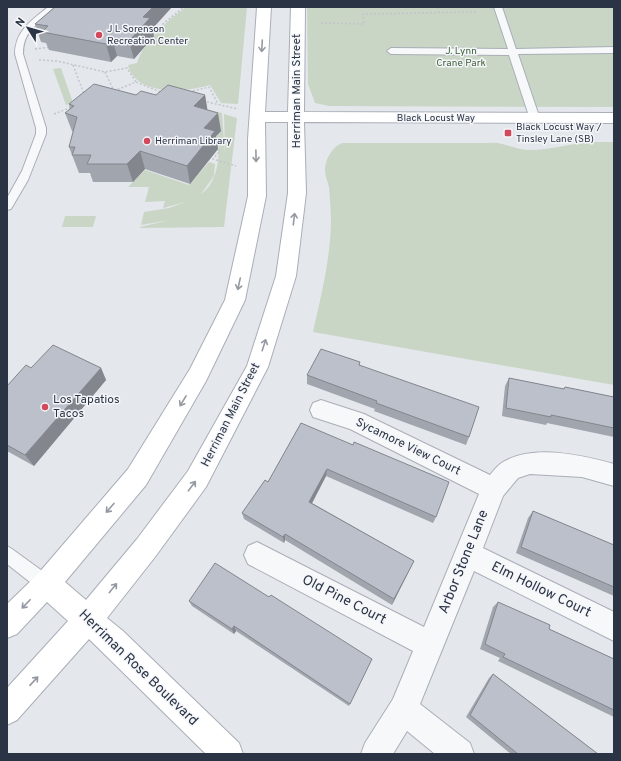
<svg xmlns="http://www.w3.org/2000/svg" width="621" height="761" viewBox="0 0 621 761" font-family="Overpass,sans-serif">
  <rect width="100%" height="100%" fill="#e4e7ec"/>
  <g fill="#c9d6c5">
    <path d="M186 7H247L238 104 221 103 210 85C186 92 136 97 128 65L137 63C144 41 167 21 186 7Z"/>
    <polygon points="307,7 614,7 614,107 329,106 315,103 308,84"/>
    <polygon points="61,68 73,103 66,105 53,69"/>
    <path d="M213 111 222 113 225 155 224 114 237 118 224 227 140 228V227L170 220 141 225 144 212 169 208 186 202 163 208 165 201 145 202 149 187H128L145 170 189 185 209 162 215 164 214 176 201 194C216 184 220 161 218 144 217 136 211 125 208 117Z"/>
    <path d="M593 142H614V385L313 332C321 297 330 260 331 224 331 211 330 199 329 187 327 179 323 172 326 163 328 155 334 146 342 143H484C490 143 496 142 502 144 511 146 519 150 529 150 551 150 571 143 593 142Z"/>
    <polygon points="65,216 96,216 93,227 62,227"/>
  </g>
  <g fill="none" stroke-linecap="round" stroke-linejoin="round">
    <defs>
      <g id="lane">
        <path d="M48 7H57C42 24 23 27 23 54L46 128V134L28 180 11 209 7 210V198L22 171 36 134V128L15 54C15 31 32 20 48 7Z"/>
        <polygon points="494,7 502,7 516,49 614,47 614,53 518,54 540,119 535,122 530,119 509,55 391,54 387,51 391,48 508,49"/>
        <polygon points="7,546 12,549 52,578 54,584 52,590 46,592 40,590 7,564"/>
      </g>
      <path id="street" d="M321 400 364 414 490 475C493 471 498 465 503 462 534 444 581 455 614 464V486L582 477 530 474 518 478 503 496 483 548 614 612V641L474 571 420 704 470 743 474 754H435L407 731 393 754H361L365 743 393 699 413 651 248 564 244 555 248 546 257 542 424 627 479 494 350 429 313 417 310 410 313 403Z"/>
      <path id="secondary" d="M257 7H271L265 112H288L291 7H305L304 112 614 113V123L304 122 306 193 296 276 268 367 206 487 155 557 107 618 123 631 239 743 243 754H206L89 639 17 720 7 725V688L68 621 47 602 17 634 7 638V604L37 575 128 469 190 369 225 300 248 196V139ZM265 122H288V193L276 276 247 366 188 471 137 539 86 600 65 582 146 485 206 381 245 300 266 196Z"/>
    </defs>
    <use href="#lane" stroke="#a9aeb7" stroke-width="2"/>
    <use href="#street" stroke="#a9aeb7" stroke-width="2"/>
    <use href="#secondary" stroke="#a9aeb7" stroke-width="2"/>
    <g stroke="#c2c5cb" stroke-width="1.5" stroke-dasharray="2 2" stroke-linecap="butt">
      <polyline points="438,7 439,14"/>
      <polyline points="321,23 364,24 363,14 476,12"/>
      <polyline points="153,32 184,7"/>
      <polyline points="35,49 50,47"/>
      <polyline points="39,60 57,61 105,72 127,68 136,82"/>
      <polyline points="73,65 84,94"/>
      <polyline points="105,72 114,91"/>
      <polyline points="114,91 136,82 163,93"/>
      <polyline points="189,92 209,87 218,104"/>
      <polyline points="203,101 238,109"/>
      <polyline points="54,114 72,107"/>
      <polyline points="218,150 220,151 213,159 236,166"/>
    </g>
    <use href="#lane" fill="#f7f8fa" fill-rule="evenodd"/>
    <use href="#street" fill="#f7f8fa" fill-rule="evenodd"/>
    <use href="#secondary" fill="#fff" fill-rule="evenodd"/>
  </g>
  <g fill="#a1a5ae">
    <polygon points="55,7 172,7 152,29 154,36 134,59 117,56 111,62 49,50 46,43 41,42 35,24"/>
    <polygon points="345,7 436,7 346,8"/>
    <polygon points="136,95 205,95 207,110 221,131 216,136 218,149 190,184 145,169 133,182 93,182 90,173 79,173 69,147 73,132 72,131 65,113 70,109 69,104"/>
    <polygon points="360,362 360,365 469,437 466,445 374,411 375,409 307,384 307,375"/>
    <polygon points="31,368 101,368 106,380 34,466 7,451 7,386"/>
    <polygon points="509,378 563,389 565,387 614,397 614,437 547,423 546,425 502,416 505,386"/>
    <polygon points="301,423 436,517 433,523 326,476 312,503 414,561 392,605 285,540 284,543 244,519 242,513 268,482"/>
    <polygon points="533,511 614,545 614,596 516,553 528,518"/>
    <polygon points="269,597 372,659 349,706 236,631 234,634 192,606 189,601"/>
    <polygon points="498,602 549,629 614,659 614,717 498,661 500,658 480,649 493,607"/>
    <polygon points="493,674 598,754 511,754 466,717 489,678"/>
  </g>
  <g fill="#83868d">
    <polygon points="153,7 172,7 152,29 154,36 134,59 129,41 143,17"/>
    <polygon points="112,38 117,56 111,62 106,44"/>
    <polygon points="205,95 208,113 194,106"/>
    <polygon points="218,113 221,131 216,136 218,149 190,184 187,166 204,128"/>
    <polygon points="140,151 145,169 133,182 127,164"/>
    <polygon points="101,368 106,380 34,466 25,455"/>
    <polygon points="327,469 326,476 309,509 309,502"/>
    <polygon points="285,534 285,540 284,543 283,537"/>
    <polygon points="414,561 392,605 394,599"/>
    <polygon points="234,626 236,631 234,634 232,629"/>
  </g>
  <g fill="#bbc0ca" stroke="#83868d">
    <polygon points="55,7 153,7 143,17 150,18 129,41 112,38 106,44 42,32 48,26 35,24"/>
    <polygon points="94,84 136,95 141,91 156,95 168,85 205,95 194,106 218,113 204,128 215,131 187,166 140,151 127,164 87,164 91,155 72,155 75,147 69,147 77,117 65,113 74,106 69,104"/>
    <polygon points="53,345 101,368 25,455 7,445 7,386 26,365 31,368"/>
    <polygon points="321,349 360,362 359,365 479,407 469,437 376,403 377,401 307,375"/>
    <polygon points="509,378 564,389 565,387 614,397 614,428 551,415 551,417 506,408"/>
    <polygon points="301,423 353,445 354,442 449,482 436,517 327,469 309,502 414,561 394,599 285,534 283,537 242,513 265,480 268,482"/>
    <polygon points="533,511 614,545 614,587 521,547"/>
    <polygon points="215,563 269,597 271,595 372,659 350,704 234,626 232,629 189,601"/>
    <polygon points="498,602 550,625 549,629 614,659 614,710 503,657 505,654 485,644"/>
    <polygon points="493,674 598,754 518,754 470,715"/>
  </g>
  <defs><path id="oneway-shaft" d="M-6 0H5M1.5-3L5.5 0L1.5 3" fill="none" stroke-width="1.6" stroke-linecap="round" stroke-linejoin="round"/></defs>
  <g stroke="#959aa2">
    <use href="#oneway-shaft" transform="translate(262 46) rotate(93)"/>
    <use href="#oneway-shaft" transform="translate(256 156) rotate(89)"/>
    <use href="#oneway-shaft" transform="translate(294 219) rotate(-83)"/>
    <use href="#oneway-shaft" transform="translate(239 284) rotate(102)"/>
    <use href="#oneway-shaft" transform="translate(264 345) rotate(-72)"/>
    <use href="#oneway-shaft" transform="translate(183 401) rotate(121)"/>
    <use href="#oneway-shaft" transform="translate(192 486) rotate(-53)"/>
    <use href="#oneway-shaft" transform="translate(110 508) rotate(131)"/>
    <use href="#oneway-shaft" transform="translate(113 588) rotate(-51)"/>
    <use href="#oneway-shaft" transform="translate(26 604) rotate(134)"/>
    <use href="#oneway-shaft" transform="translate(34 681) rotate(-47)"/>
  </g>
  <g fill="#d1495b" stroke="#f4f6f9" stroke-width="1.5">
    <circle cx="99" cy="35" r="4"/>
    <rect x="504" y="129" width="8" height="8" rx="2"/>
    <circle cx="147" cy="141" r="4"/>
    <circle cx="45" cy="407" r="4"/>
  </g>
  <g text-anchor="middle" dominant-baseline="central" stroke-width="3" stroke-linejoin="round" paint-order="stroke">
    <g font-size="10" fill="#2b3445" stroke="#f4f6f9" text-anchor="start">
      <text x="107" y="29">J L Sorenson<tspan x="107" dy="12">Recreation Center</tspan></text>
      <text x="516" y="127">Black Locust Way /<tspan x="516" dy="12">Tinsley Lane (SB)</tspan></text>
      <text x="155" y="141">Herriman Library</text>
    </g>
    <g font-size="10" fill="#3f6138" stroke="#f4f6f9">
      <text x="461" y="51">J. Lynn<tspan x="461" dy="12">Crane Park</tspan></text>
    </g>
    <g font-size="10" fill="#2b3445" stroke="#f4f6f9">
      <text x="436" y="118">Black Locust Way</text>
    </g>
    <g font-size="12" fill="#2b3445" stroke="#f4f6f9">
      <text transform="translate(297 91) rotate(-90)">Herriman Main Street</text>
      <text transform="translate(231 415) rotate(-63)">Herriman Main Street</text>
      <text transform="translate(408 447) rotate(26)">Sycamore View Court</text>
    </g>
    <g font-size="12" fill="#2b3445" stroke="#f4f6f9" text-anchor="start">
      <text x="53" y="400">Los Tapatios<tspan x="53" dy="14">Tacos</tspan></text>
    </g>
    <g font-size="14" fill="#2b3445" stroke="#f4f6f9">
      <text transform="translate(464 562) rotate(-68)">Arbor Stone Lane</text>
      <text transform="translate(541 590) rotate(26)">Elm Hollow Court</text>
      <text transform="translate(344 600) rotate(27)">Old Pine Court</text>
      <text transform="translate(138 668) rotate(44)">Herriman Rose Boulevard</text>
    </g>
  </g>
  <rect width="621" height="761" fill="none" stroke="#2b3445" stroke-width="16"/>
  <g transform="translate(28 28) rotate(307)" stroke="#f4f6f9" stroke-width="3" paint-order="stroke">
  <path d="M0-3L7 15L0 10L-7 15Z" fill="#2b3445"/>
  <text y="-6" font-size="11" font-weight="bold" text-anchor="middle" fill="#2b3445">N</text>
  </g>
</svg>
